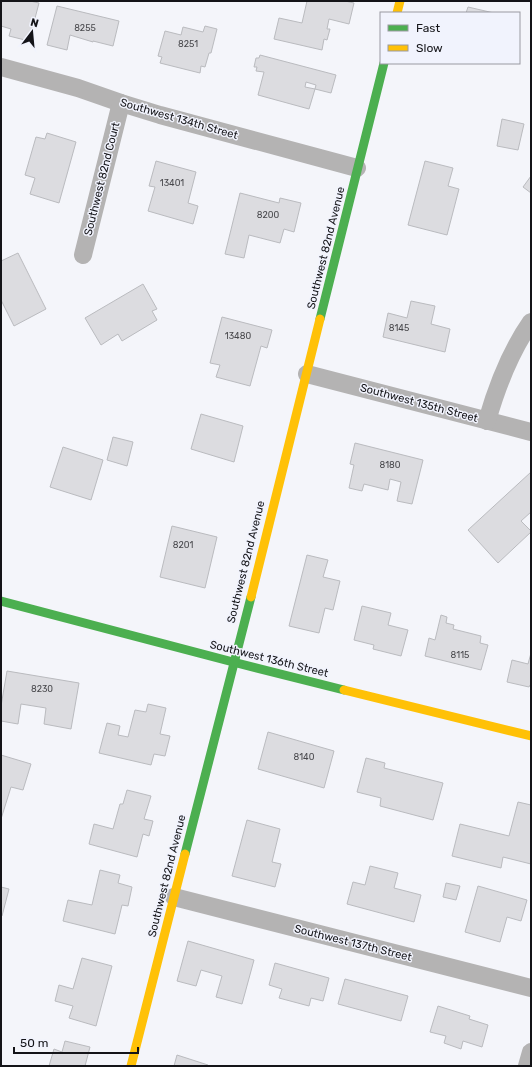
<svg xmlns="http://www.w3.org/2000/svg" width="532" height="1067" viewBox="0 0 532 1067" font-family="Rubik,sans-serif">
  <rect width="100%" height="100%" fill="#f4f5fa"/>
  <g fill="#dcdce0" stroke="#babbbf">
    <polygon points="1,1 30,1 39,3 29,41 9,36 11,29 1,26"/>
    <polygon points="307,1 345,1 354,3 349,24 329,19 327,29 330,29 327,40 324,39 322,50 274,39 279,18 302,23"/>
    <polygon points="57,6 119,21 113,46 93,41 93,42 70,35 67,50 47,45"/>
    <polygon points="468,7 494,13 466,13"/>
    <polygon points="205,26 217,29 211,53 209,53 205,67 201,66 200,73 160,63 162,57 158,56 165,31 181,35 183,27 203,32"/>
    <polygon points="260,55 336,75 331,93 315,89 316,85 306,82 305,87 315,89 309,109 258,95 264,72 256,71 257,67 254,67 256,58 259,58"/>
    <polygon points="502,119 524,124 518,150 497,146"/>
    <polygon points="47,133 76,142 59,203 30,194 35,178 25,175 36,137 45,139"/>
    <polygon points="156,161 196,172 188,203 198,206 193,224 148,211 155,187 149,186"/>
    <polygon points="425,161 453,168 448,186 459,189 447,235 408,225"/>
    <polygon points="531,176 531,193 523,187"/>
    <polygon points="240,193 279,203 280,198 301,203 294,232 284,229 280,243 249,235 244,258 225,254"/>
    <polygon points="18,253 46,309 14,326 1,300 1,261"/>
    <polygon points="143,284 157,309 152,311 157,320 122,341 118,334 101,345 85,318"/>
    <polygon points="411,301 435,306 431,324 450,329 445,352 383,337 388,313 407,318"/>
    <polygon points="222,317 272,330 267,348 261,346 250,386 216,377 220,365 210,363"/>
    <polygon points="201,414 243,426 234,462 191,449"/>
    <polygon points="113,437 133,442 127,466 107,460"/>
    <polygon points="355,443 423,460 412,504 397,501 401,482 390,479 388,490 364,484 362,491 349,488 354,465 350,464"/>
    <polygon points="63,447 103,460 91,500 50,487"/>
    <polygon points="531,472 531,512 521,521 531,531 531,532 498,563 468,530"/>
    <polygon points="172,526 217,537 205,588 160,577"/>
    <polygon points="307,555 328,560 323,577 340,581 333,610 325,608 319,633 289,626"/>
    <polygon points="362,606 391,613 388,625 408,630 401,656 373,649 374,645 354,640"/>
    <polygon points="441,615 447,617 446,623 454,625 453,629 481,636 480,643 488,645 481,670 425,656 429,638 435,640"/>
    <polygon points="531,653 531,685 530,685 529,687 507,682 512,660 528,664"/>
    <polygon points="7,671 79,683 71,729 44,724 46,708 21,704 18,724 1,721 1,706"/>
    <polygon points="148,704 166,708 160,734 170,736 165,756 154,754 151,765 99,753 107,723 120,726 118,735 128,737 135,710 146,712"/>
    <polygon points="268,732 334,751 324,788 258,769"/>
    <polygon points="1,755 31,764 23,790 11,787 1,819"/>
    <polygon points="366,758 385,763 384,768 443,783 433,820 380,806 381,798 357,792"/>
    <polygon points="127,790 151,796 144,819 153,821 149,836 143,834 137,857 89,844 94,824 113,829 120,804 123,804"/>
    <polygon points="518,802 531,805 531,864 503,857 501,868 452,856 460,824 509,836"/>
    <polygon points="247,820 280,829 272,862 281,864 275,887 232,876"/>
    <polygon points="370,866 398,873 394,888 421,895 414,922 347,904 353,882 365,885"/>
    <polygon points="100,870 120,875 118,883 132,887 128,906 122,905 115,934 63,921 68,900 92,905"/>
    <polygon points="446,883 460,886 456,900 443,897"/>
    <polygon points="478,886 527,900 521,921 507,917 500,942 465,932"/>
    <polygon points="1,887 9,889 2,916 1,915"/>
    <polygon points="188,941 254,960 242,1004 216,997 222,976 201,970 196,986 177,981"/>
    <polygon points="82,958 112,966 96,1026 69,1018 73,1006 55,1001 59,985 73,989"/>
    <polygon points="275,963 329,978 323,1001 311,998 309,1006 279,998 282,989 269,985"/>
    <polygon points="345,979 408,996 401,1021 338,1004"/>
    <polygon points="438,1006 470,1016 469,1019 488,1025 482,1047 463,1041 461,1049 444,1043 446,1036 430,1032"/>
    <polygon points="65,1041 90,1047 85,1066 49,1066 54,1049 62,1052"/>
    <polygon points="177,1055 208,1065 208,1066 174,1066"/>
  </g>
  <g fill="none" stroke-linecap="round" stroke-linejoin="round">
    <g stroke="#b4b3b3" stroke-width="18">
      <polyline points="1,67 78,88 121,103 160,115 357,168"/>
      <polyline points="83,255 121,103"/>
      <polyline points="307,374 531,432"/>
      <path d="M487 421C497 386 510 352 531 322"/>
      <polyline points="174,897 531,988"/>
      <polyline points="527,1066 531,1052"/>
    </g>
    <g stroke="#4caf50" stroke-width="9">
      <polyline points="320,319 384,63"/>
      <polyline points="1,601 233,662 344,690"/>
      <polyline points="185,854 251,597"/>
    </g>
    <g stroke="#ffc107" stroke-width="9">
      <polyline points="397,13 400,1"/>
      <polyline points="251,597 320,319"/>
      <polyline points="344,690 531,736"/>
      <polyline points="131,1066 185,854"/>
    </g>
  </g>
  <g text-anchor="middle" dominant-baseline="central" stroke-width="3" stroke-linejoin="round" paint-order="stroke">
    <g font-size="9" fill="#48484c">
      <text x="85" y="28">8255</text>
      <text x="188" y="44">8251</text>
      <text x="172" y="183">13401</text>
      <text x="268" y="215">8200</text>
      <text x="399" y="328">8145</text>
      <text x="238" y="336">13480</text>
      <text x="390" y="465">8180</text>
      <text x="183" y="545">8201</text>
      <text x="460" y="655">8115</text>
      <text x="42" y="689">8230</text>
      <text x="304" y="757">8140</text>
    </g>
    <g font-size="11" fill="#141418" stroke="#f1f3fd">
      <text transform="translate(179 119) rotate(16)">Southwest 134th Street</text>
      <text transform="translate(102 179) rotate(-76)">Southwest 82nd Court</text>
      <text transform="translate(326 248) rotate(-76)">Southwest 82nd Avenue</text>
      <text transform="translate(419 403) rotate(15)">Southwest 135th Street</text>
      <text transform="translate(246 562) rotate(-76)">Southwest 82nd Avenue</text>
      <text transform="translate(269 659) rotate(14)">Southwest 136th Street</text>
      <text transform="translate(167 876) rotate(-76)">Southwest 82nd Avenue</text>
      <text transform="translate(353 943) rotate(14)">Southwest 137th Street</text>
    </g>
  </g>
  <rect width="532" height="1067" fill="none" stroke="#141418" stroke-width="4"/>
  <rect x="380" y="12" width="140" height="52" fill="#f1f3fd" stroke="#999aa1"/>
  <rect x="388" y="25" width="20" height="6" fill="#4caf50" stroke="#999aa1"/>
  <text x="416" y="32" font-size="12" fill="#141418">Fast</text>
  <rect x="388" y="45" width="20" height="6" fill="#ffc107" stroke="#999aa1"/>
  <text x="416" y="52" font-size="12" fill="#141418">Slow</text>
  <g transform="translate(32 32) rotate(16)" stroke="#f1f3fd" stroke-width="3" paint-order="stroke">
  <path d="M0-3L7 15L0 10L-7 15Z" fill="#141418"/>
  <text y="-6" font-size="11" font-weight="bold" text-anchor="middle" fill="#141418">N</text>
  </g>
  <path d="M14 1047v6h124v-6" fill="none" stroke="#141418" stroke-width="2"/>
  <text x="20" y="1047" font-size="12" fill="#141418" stroke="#f1f3fd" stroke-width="3" paint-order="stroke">50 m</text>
</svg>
